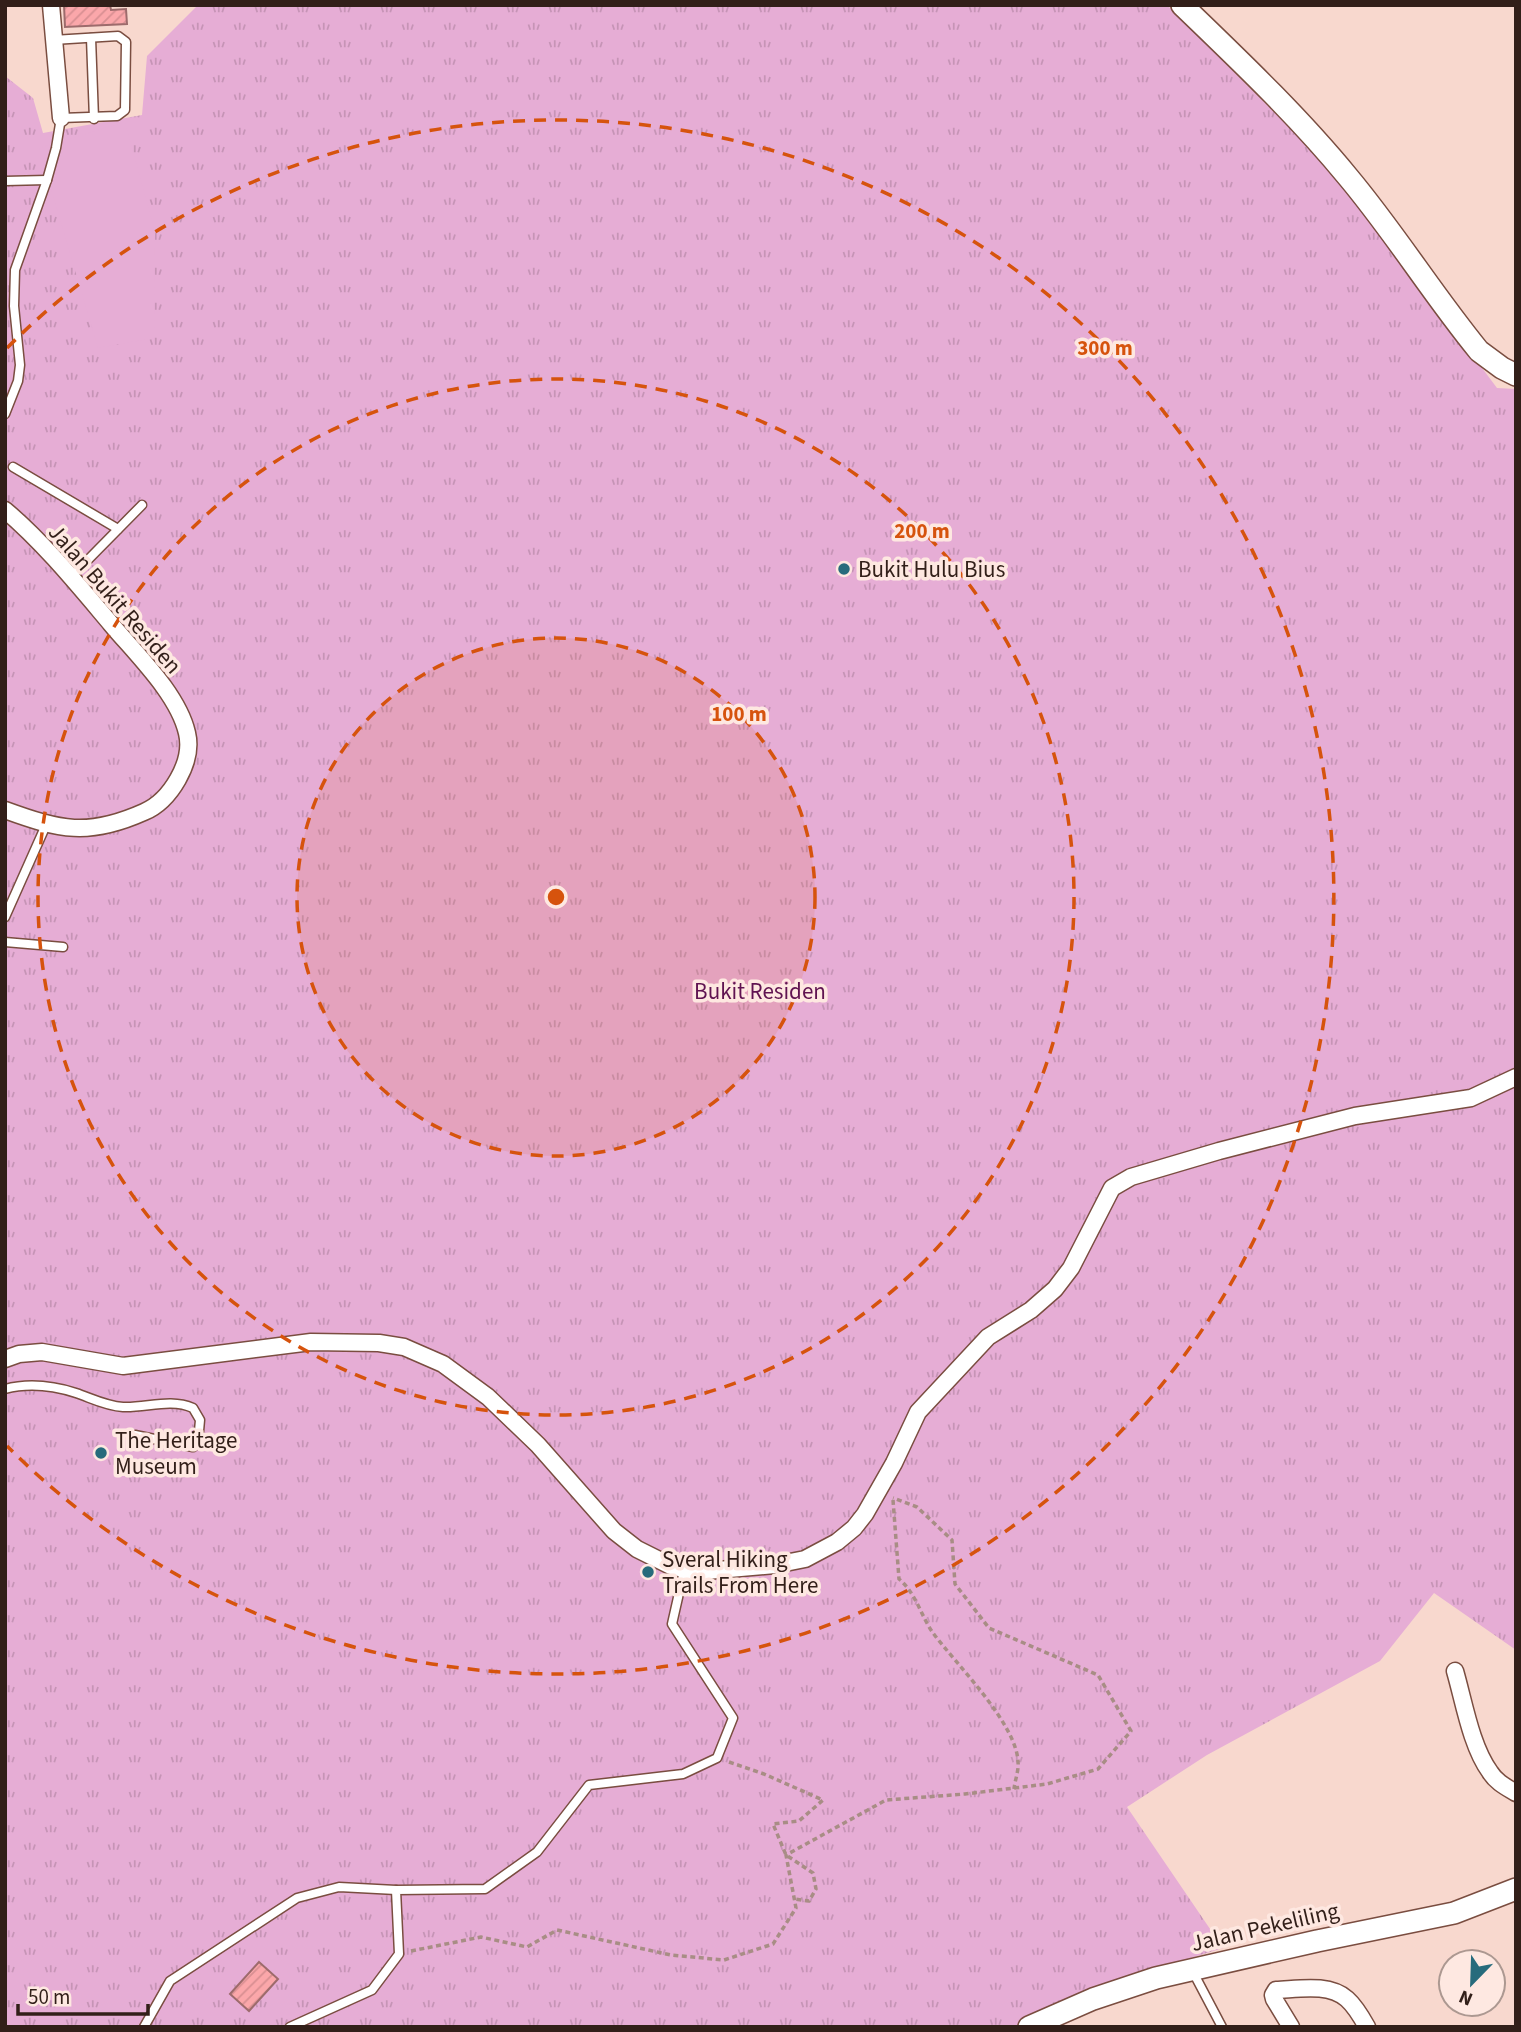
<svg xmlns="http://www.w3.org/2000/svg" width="1521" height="2032" viewBox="0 0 1521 2032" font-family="'Source Sans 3',sans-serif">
  <defs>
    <pattern id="park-tufts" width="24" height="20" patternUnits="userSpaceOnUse" patternTransform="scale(1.75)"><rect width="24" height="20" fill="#e6add5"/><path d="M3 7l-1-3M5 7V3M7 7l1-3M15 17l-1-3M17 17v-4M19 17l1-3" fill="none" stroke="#c694b6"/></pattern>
    <pattern id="building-hatch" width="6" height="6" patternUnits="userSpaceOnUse" patternTransform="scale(1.75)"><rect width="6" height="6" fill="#fba7aa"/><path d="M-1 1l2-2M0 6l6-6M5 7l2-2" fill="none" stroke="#d88f92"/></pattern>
  </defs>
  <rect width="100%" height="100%" fill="#f8d8ce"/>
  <polygon fill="url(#park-tufts)" points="198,5 1167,5 1339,177 1497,388 1516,389 1516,1650 1434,1593 1380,1661 1207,1755 1127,1807 1223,1948 1104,1985 1035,2027 5,2027 5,76 33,98 43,133 142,115 147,56"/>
  <polygon fill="#e6add5" points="125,122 155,232 154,338 98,348 39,148"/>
  <g fill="url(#building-hatch)" stroke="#9d6b6c" stroke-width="2">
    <polygon points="64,5 110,5 111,10 126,9 127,24 65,27"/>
    <polygon points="259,1962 278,1979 249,2011 230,1994"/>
  </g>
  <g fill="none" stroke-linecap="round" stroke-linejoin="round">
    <defs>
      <g id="lane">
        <polyline points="91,38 94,119"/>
        <polyline points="5,181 47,180"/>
        <polyline points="5,414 18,381 20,365 14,306 15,270 47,180 56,148 61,118 117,116 125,110 126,42 118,36 53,40"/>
        <polyline points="13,467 118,529"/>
        <polyline points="71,577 142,505"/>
        <polyline points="5,917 46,825"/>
        <polyline points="5,942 63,947"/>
        <path d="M5 1389C28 1383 54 1386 76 1393 91 1398 106 1406 123 1407 147 1408 170 1398 193 1408L200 1420 198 1442 193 1447 135 1435"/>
        <polyline points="1193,1972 1222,2027"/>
        <polyline points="144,2027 170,1981 297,1898 339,1887 396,1890"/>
        <polyline points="290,2027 372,1990 399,1954 396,1890 485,1889 537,1852 589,1785 683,1774 717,1758 733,1718 672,1624 684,1571"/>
      </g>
      <g id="street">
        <polyline points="51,5 61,118"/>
        <path d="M5 510C44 543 78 585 111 624 136 654 178 694 187 733 194 762 170 801 144 812 88 837 60 830 5 810"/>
        <polyline points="5,1359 19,1354 42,1352 123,1366 311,1342 379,1343 404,1347 443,1364 488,1397 538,1445 614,1531 637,1549 671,1566 695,1572 775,1565 805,1559 837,1542 854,1528 865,1514 894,1463 918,1412 988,1337 1031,1310 1055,1289 1071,1268 1112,1188 1131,1177 1219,1151 1355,1116 1471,1098 1516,1077"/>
        <path d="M1455 1671C1464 1702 1471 1746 1490 1772 1496 1782 1506 1787 1516 1793"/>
        <path d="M1291 2027 1274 1999 1273 1995 1276 1990C1299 1989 1329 1983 1347 1999 1355 2006 1362 2018 1367 2027"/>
      </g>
      <g id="secondary">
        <path d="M1182 5C1239 60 1298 116 1348 177 1395 233 1433 295 1479 351L1502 368 1516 375"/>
        <polyline points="1029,2027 1093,1999 1156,1978 1317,1941 1454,1913 1516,1889"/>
      </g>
    </defs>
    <use href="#lane" stroke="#7a4d40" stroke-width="11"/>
    <use href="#street" stroke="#7a4d40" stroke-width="19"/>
    <use href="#secondary" stroke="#7a4d40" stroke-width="24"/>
    <g stroke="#a88d85" stroke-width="3.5" stroke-dasharray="5 3.5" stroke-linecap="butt">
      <path d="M893 1500 899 1579C916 1593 921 1616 933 1633 956 1664 1017 1724 1018 1762 1019 1770 1015 1780 1014 1789"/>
      <polyline points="729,1762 764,1774 823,1800 799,1821 773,1824 786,1855 813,1873 816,1889 809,1901 794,1899"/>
      <polyline points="411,1951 481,1937 527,1947 557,1930 671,1955 724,1960 773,1944 796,1908 786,1855 886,1800 965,1794 1047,1784 1098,1769 1131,1731 1098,1675 989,1628 955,1584 952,1540 917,1507 893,1498"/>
    </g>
    <use href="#lane" stroke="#fff" stroke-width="8"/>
    <use href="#street" stroke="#fff" stroke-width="16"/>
    <use href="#secondary" stroke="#fff" stroke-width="21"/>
  </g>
  <circle cx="556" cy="897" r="259" fill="#d6530d" fill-opacity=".12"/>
  <g fill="none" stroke="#d6530d" stroke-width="3.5" stroke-dasharray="12 9">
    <circle cx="556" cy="897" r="259"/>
    <circle cx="556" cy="897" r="518"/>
    <path d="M7 348A777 777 0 1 1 7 1446"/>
  </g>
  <g fill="#276b7c" stroke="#fee8e1" stroke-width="2.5">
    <circle cx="844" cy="569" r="7"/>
    <circle cx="101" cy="1453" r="7"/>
    <circle cx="648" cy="1572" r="7"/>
  </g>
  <g text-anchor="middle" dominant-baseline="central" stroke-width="7" stroke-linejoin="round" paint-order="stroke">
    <g font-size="23" fill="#321f19" stroke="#fee8e1" text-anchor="start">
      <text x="858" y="569">Bukit Hulu Bius</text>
      <text x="115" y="1440">The Heritage<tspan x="115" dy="26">Museum</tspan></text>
      <text x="662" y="1559">Sveral Hiking<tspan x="662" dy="26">Trails From Here</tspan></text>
    </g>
    <g font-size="23" fill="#321f19" stroke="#fee8e1">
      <text transform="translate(115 599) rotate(49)">Jalan Bukit Residen</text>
      <text transform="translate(1265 1927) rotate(-13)">Jalan Pekeliling</text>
    </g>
    <g font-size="23" fill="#601351" stroke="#fee8e1">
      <text x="760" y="991">Bukit Residen</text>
    </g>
  </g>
  <circle cx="556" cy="897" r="10" fill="#d6530d" stroke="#fee8e1" stroke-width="3.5"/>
  <g font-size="21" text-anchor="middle" font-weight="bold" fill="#d6530d" stroke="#fee8e1" stroke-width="7" stroke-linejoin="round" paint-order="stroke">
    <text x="1105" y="355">300 m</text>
    <text x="922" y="538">200 m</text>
    <text x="739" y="721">100 m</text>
  </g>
  <rect width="1521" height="2032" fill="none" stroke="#321f19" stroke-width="14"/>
  <g transform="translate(1472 1983) rotate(203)"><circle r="33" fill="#fee8e1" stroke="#ac9891" stroke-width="2"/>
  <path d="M0-5L12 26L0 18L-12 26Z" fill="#276b7c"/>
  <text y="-10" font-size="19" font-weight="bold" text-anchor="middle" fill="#321f19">N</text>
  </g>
  <path d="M18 2004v10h130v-10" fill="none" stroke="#321f19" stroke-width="3.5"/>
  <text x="28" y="2004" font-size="21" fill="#321f19" stroke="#fee8e1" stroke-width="5" paint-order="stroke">50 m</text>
</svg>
